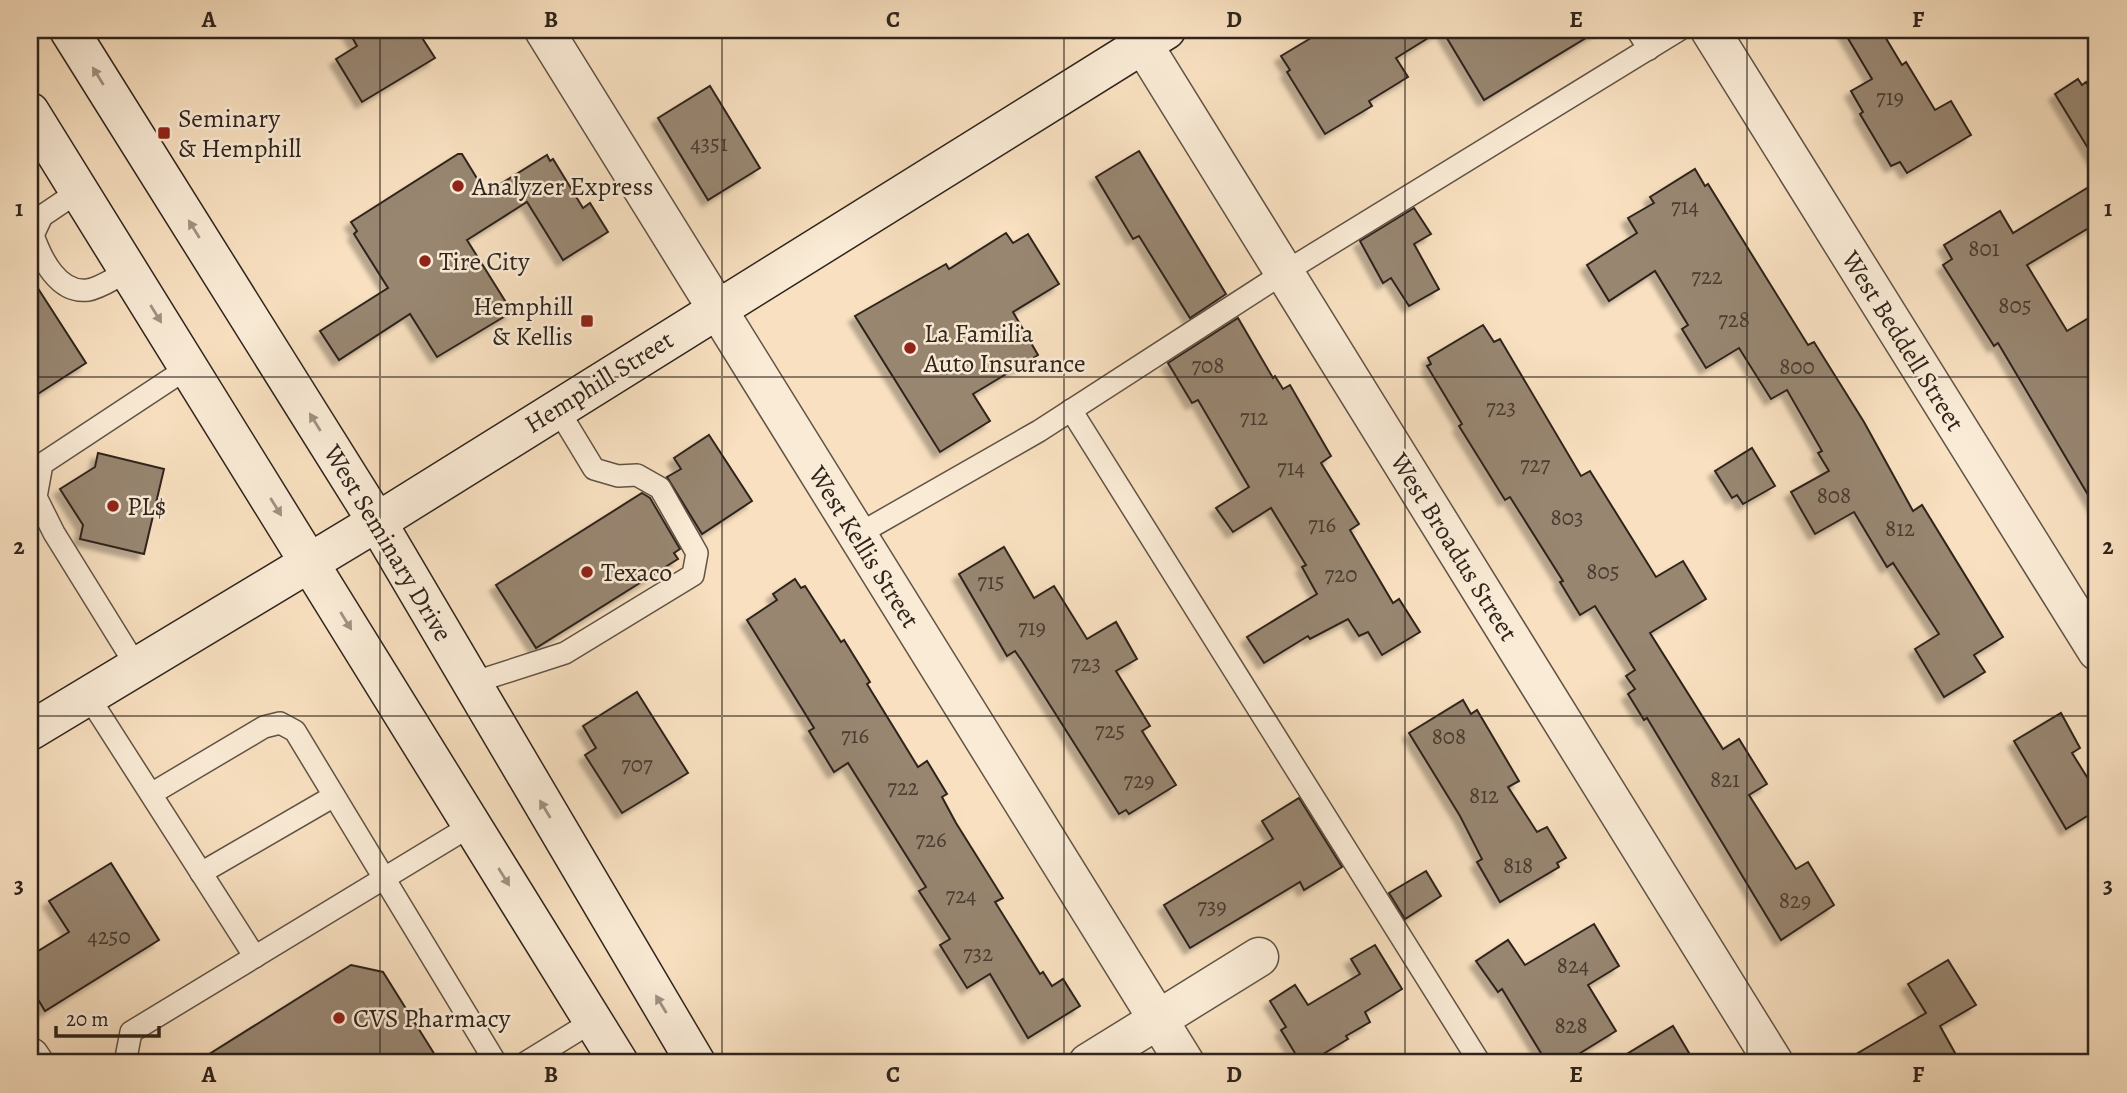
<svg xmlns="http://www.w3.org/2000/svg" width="2127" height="1093" viewBox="0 0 2127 1093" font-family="Alegreya,serif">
  <defs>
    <filter id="shadow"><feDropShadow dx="-6" dy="6" stdDeviation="2" flood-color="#0004"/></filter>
  </defs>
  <rect width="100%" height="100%" fill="#f8e0c0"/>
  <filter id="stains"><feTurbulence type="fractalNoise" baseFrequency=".00286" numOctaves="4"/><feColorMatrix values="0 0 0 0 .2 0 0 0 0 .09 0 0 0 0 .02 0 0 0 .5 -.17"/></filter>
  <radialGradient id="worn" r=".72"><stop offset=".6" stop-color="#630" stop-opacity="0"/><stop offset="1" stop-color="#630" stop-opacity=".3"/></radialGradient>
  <g fill="#988671" stroke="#2f241c" stroke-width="2" filter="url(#shadow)">
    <polygon points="348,30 417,30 435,58 362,102 336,59 357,46"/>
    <polygon points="1336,30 1441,30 1396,58 1408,77 1369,101 1372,106 1325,134 1287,72 1290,70 1281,56 1321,32 1324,37"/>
    <polygon points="1442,30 1599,30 1484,100"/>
    <polygon points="1843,30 1881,30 1902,65 1906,62 1935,110 1951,101 1971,135 1907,173 1900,162 1891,166 1860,114 1863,112 1851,91 1872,79"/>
    <polygon points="2078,79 2082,85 2086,82 2088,85 2097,80 2097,163 2055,94"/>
    <polygon points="710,86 760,168 708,200 658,118"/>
    <polygon points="1139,151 1226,294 1190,318 1139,236 1133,239 1096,177"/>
    <polygon points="458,154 462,154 486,193 547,155 550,161 553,159 583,208 590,203 608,232 563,260 527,202 467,240 512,312 437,357 410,314 339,360 320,331 388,288 354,234 357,231 351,222"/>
    <polygon points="1695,169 1705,186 1708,184 1808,345 1814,342 1864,422 1913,511 1922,505 2003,637 1974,655 1985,672 1944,697 1915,649 1939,634 1893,563 1887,567 1854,512 1815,534 1791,492 1829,471 1818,453 1822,451 1787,390 1771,399 1739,348 1706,368 1682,329 1688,325 1655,271 1609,301 1587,265 1637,233 1628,218 1654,203 1650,197"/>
    <polygon points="2097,182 2097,223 2027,265 2067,331 2097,313 2097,510 1998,343 1994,346 1943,265 1952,259 1944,245 2000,211 2013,233"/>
    <polygon points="1414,208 1431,234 1414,244 1439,289 1409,306 1391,278 1383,283 1360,241"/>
    <polygon points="1006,233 1013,243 1028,234 1059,284 1013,312 1038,355 973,394 990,421 940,452 855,316 946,264 949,269"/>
    <polygon points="30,276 86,363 30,399"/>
    <polygon points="1238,318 1273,378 1275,376 1283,389 1290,385 1331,456 1321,463 1359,524 1350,530 1393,603 1399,599 1420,632 1382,655 1368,632 1359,636 1348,619 1310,639 1308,636 1264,663 1247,637 1317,594 1302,567 1306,565 1271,508 1233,532 1216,508 1249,487 1198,400 1192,403 1168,363"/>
    <polygon points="1483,325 1494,342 1500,339 1581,476 1590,471 1656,577 1683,561 1706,599 1650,633 1723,749 1739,739 1767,784 1749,795 1796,869 1808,862 1834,905 1781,940 1647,718 1644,720 1628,694 1635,689 1626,676 1635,670 1595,606 1580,615 1560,582 1563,581 1510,497 1505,500 1459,426 1462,424 1427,366 1431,364 1428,358"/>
    <polygon points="709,435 752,501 702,534 667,477 681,469 674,458"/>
    <polygon points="1752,448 1775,486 1743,504 1737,495 1732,498 1715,471"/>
    <polygon points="98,453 164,469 144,554 80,539 83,525 60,489 95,467"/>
    <polygon points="642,493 650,498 680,549 674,553 678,559 536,648 496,585"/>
    <polygon points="1004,547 1034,598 1054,586 1087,639 1116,622 1137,659 1116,671 1150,726 1142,731 1176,785 1129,814 1126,810 1119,814 1022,661 1015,651 1007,656 959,574"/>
    <polygon points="795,579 801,588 805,586 841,642 844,640 870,682 867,684 918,767 927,761 947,794 942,797 956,823 1003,898 995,902 1040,974 1043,972 1052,986 1063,979 1080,1006 1028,1038 990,974 967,988 940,945 950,939 919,891 926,887 848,763 834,772 809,731 814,728 747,620 777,600 773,594"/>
    <polygon points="637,692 688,773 622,813 585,755 596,748 583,726"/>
    <polygon points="1463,700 1471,714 1477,710 1519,781 1508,787 1537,832 1547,827 1566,858 1557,863 1559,867 1500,902 1477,862 1482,859 1460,816 1409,733"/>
    <polygon points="2061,713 2080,748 2072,753 2097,793 2097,810 2066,829 2014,741"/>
    <polygon points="1299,798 1342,867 1304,890 1300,882 1190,948 1164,905 1273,839 1262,821"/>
    <polygon points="111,863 159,940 45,1011 30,986 30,956 69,932 49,901"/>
    <polygon points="1426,871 1441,896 1405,919 1389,893"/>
    <polygon points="1594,924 1619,966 1588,985 1616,1031 1564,1063 1547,1063 1502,989 1498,992 1476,961 1508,940 1525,965"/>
    <polygon points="1375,945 1402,989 1365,1012 1370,1022 1346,1036 1348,1039 1308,1063 1301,1063 1281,1030 1286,1027 1270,1001 1295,985 1308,1005 1360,974 1351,959"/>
    <polygon points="1948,960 1976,1005 1940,1026 1955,1053 1938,1063 1841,1063 1926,1013 1908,984"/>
    <polygon points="351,965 383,972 440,1063 195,1063"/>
    <polygon points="1673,1026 1695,1063 1612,1063"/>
  </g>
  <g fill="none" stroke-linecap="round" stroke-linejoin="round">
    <defs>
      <g id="service">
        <polyline points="1637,30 1649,49"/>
        <path d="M79 191 42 216 33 235C41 258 58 294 88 290 101 288 117 276 129 271"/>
        <polyline points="1071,410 1480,1063"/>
        <polyline points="857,535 1039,431 1285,272 1679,30"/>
        <polyline points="137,667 54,533 36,497 42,464 189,367"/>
        <polyline points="472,683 565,653 693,575 697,553 660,488 637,475 618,476 594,469 557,408"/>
        <polyline points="88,696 255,957"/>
        <polyline points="151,794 264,727 280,723 295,731 496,1063"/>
        <polyline points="201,873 334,796"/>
        <polyline points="125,1063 131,1032 472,825"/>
        <polyline points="525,1063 593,1021"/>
      </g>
      <g id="minor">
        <polyline points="544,30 1185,1063"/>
        <polyline points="1134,30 1774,1063"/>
        <polyline points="1710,30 2097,651"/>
        <polyline points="30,1057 34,1063"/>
        <polyline points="1088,1063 1259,957"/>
      </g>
      <g id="secondary">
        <polyline points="69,30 377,522 696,1063"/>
        <polyline points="30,112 619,1063"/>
        <polyline points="30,731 377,522 1166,30"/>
      </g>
    </defs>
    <use href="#service" stroke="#615345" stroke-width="24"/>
    <use href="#minor" stroke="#615345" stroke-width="41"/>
    <use href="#secondary" stroke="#2f241c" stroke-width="41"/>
    <use href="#service" stroke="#faebd6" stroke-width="21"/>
    <use href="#minor" stroke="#faebd6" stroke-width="38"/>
    <use href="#secondary" stroke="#faebd6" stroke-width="38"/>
  </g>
  <defs><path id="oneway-solid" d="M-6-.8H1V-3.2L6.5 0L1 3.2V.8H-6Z" transform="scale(1.75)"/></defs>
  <g fill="#9f9182">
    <use href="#oneway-solid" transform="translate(98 76) rotate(-122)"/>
    <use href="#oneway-solid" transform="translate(194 229) rotate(-122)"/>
    <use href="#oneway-solid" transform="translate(156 314) rotate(58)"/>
    <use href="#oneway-solid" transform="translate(315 422) rotate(-122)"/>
    <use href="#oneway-solid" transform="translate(276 507) rotate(58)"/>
    <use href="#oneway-solid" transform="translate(346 621) rotate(58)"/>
    <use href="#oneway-solid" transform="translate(545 809) rotate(-121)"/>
    <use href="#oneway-solid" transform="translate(504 877) rotate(58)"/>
    <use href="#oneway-solid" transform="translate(661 1004) rotate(-121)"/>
  </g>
  <path fill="none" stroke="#2f241c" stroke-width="2" stroke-opacity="0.55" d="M380 30V1063M722 30V1063M1064 30V1063M1405 30V1063M1747 30V1063M30 377H2097M30 716H2097"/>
  <g fill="#8f2418" stroke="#faebd6" stroke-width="2.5">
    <rect x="157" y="126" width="14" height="14" rx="3.5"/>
    <circle cx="458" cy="186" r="7"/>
    <circle cx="425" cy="261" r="7"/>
    <rect x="580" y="314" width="14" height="14" rx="3.5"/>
    <circle cx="910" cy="348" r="7"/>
    <circle cx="113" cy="506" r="7"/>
    <circle cx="587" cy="572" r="7"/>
    <circle cx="339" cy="1018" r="7"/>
  </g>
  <g text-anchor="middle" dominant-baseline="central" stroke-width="5" stroke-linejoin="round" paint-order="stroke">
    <g font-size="23" fill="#493c31">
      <text x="1890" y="97">719</text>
      <text x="709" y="143">4351</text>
      <text x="1685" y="206">714</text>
      <text x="1984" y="248">801</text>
      <text x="1707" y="276">722</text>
      <text x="2015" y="305">805</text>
      <text x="1734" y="319">728</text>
      <text x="1208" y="365">708</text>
      <text x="1797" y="366">800</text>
      <text x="1501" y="407">723</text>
      <text x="1254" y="417">712</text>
      <text x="1535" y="464">727</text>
      <text x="1291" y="467">714</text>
      <text x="1834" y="495">808</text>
      <text x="1567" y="517">803</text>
      <text x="1322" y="524">716</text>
      <text x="1900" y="528">812</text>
      <text x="1603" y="571">805</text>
      <text x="1341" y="574">720</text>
      <text x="991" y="581">715</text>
      <text x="1032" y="627">719</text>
      <text x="1086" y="663">723</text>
      <text x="1110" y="730">725</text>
      <text x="855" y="735">716</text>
      <text x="1449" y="736">808</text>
      <text x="637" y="764">707</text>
      <text x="1725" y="779">821</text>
      <text x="1139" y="780">729</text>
      <text x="903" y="787">722</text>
      <text x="1484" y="795">812</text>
      <text x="931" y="839">726</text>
      <text x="1518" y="865">818</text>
      <text x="961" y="895">724</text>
      <text x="1795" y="900">829</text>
      <text x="1212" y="906">739</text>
      <text x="109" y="936">4250</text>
      <text x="978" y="953">732</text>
      <text x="1573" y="965">824</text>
      <text x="1571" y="1025">828</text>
    </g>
    <g font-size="26" fill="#2f241c" stroke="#faebd6" text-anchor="start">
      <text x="178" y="118">Seminary<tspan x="178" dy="30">&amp; Hemphill</tspan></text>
      <text x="472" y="186">Analyzer Express</text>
      <text x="439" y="261">Tire City</text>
      <text x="573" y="306" text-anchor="end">Hemphill<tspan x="573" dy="30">&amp; Kellis</tspan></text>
      <text x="924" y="333">La Familia<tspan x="924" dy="30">Auto Insurance</tspan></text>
      <text x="127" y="506">PL$</text>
      <text x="601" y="572">Texaco</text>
      <text x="353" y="1018">CVS Pharmacy</text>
    </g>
    <g font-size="26" fill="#2f241c" stroke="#faebd6">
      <text transform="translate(1903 341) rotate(58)">West Beddell Street</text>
      <text transform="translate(599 382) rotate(-32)">Hemphill Street</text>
      <text transform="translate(388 543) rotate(59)">West Seminary Drive</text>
      <text transform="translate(864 547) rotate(58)">West Kellis Street</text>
      <text transform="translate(1454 547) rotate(58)">West Broadus Street</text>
    </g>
  </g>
  <rect width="2127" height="1093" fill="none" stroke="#f8e0c0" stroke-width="77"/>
  <path d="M56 1026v10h103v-10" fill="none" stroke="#2f241c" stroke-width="3.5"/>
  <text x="66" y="1026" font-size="21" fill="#2f241c" stroke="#faebd6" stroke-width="5" paint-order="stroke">20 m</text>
  <rect x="38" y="38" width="2050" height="1016" fill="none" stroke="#2f241c" stroke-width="2.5"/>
  <g font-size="23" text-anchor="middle" font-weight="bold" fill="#2f241c">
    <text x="209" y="27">A</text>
    <text x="551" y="27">B</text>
    <text x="893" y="27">C</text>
    <text x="1234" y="27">D</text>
    <text x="1576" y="27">E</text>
    <text x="1918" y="27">F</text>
    <text x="19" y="216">1</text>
    <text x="2108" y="216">1</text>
    <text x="19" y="554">2</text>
    <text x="2108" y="554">2</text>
    <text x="19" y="893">3</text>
    <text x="2108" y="893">3</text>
    <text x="209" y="1082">A</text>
    <text x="551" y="1082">B</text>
    <text x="893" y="1082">C</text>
    <text x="1234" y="1082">D</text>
    <text x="1576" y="1082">E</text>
    <text x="1918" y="1082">F</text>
  </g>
  <rect width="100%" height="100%" filter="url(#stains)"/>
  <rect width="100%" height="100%" fill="url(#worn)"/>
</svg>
